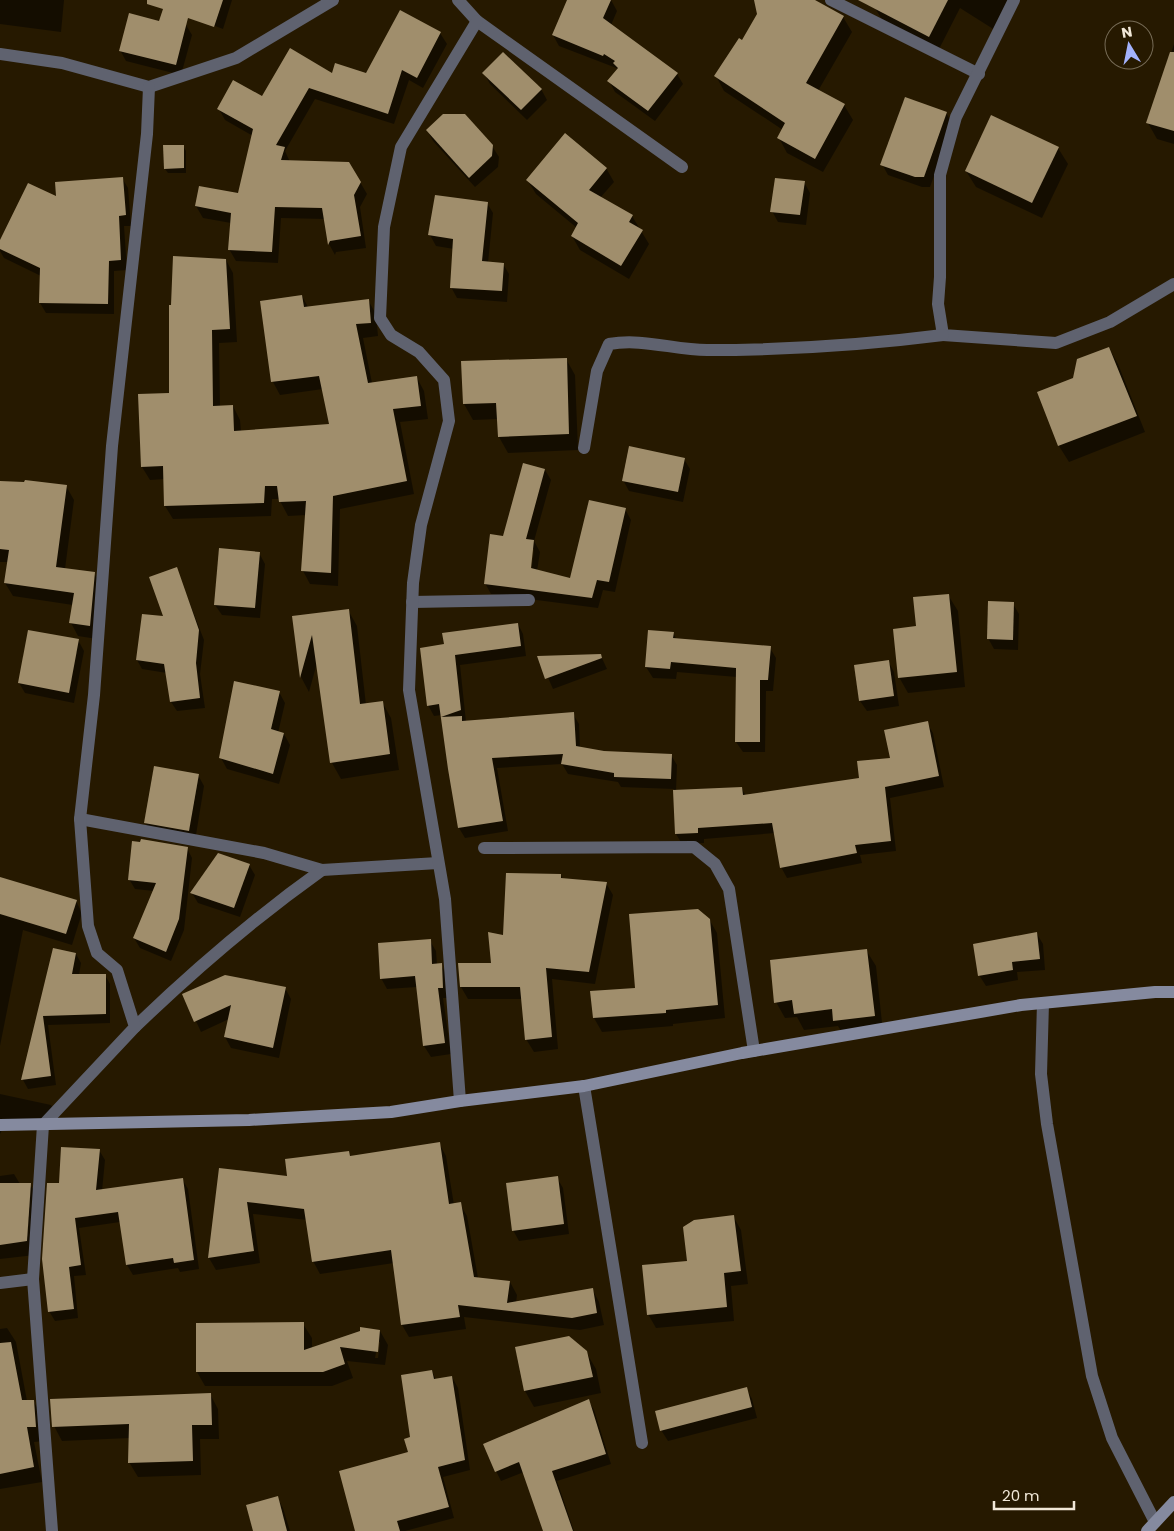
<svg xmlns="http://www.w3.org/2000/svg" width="1174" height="1531" viewBox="0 0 1174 1531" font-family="Poppins,sans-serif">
  <rect width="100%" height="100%" fill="#261900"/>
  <g fill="#0007" fill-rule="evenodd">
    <polygon points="0,0 64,0 61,32 0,24"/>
    <polygon points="147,0 232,0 223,29"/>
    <polygon points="568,0 611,0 617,11 611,25 677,74 683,84 655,121 615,92 609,81 619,69 559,46 553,35"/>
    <polygon points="757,0 813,0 843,17 852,32 818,91 844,105 853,120 823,172 787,153 779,138 783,130 724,91 716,76 742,42 758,14"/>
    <polygon points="878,0 1019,0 998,32 960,8 938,51 884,23 875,8"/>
    <polygon points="129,17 186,25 192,35 181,75 126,61 120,50"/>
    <polygon points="440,33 447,44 423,88 409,80 394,124 315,99 285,151 290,162 349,163 367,194 360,207 366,248 336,252 335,255 329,244 325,219 281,218 278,263 236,261 229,249 231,223 203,218 196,206 239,195 253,136 225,120 219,109 262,98 332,74 367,74"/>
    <polygon points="1174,44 1174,144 1157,139 1148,123"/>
    <polygon points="484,73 541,89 547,100 527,120 490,84"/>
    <polygon points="946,113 953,124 930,187 922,187 888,175 882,164"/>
    <polygon points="427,130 492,146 499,157 498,167 475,187 433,141"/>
    <polygon points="183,146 186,151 186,173 168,173 165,169"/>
    <polygon points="1058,148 1068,164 1042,218 976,187 966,171"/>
    <polygon points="606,168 614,182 600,198 632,216 649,244 629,279 580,250 572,236 577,228 536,194 528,181"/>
    <polygon points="122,178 128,188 131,226 124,226 127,270 114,271 114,314 46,313 40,303 41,276 4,258 0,251 0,243 58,198"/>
    <polygon points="804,182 810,193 806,225 778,222 772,211"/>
    <polygon points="487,203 493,213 488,263 503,264 509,274 507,302 457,298 451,287 454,249 436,246 430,235"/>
    <polygon points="226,260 233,273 237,342 219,343 220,407 233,406 240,420 241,432 330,425 323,389 280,395 273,382 261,302 302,296 308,307 368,300 376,314 378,336 363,338 372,383 417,378 424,391 428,419 400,422 414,494 340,509 338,586 310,584 303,571 306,515 288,516 279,499 272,499 271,516 173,519 165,506 165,479 150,480 142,467"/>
    <polygon points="1109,348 1118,364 1145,432 1069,462 1059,446 1039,393 1074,379"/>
    <polygon points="566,359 575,375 578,450 508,453 499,437 498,419 473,420 464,404"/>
    <polygon points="684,459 690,469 683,502 629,491 623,480"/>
    <path d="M545 470 551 480 534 541 540 552 537 571 571 580 625 509 631 520 615 592 603 590 598 608 491 594 485 583 504 537ZM532 549H534L531 574H529Z"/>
    <polygon points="0,482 66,486 74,500 65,569 94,573 102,587 97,639 78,636 71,623 73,605 13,596 5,583 9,562 0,562"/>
    <polygon points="259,553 265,564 260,618 222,615 215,605"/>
    <polygon points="176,568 204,640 200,674 205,708 177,711 171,702 167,673 142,669 137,660 165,618"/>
    <polygon points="948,595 958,611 965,687 908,693 899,677 918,627"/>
    <polygon points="1013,604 1019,614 1018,650 994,649 988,638"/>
    <polygon points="348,610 357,626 366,705 382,702 391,718 399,770 341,779 332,763 317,663 309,692 301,677 294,617"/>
    <polygon points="518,624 523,634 526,656 460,665 466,722 573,714 579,724 580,748 604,752 671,755 677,765 676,791 742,789 746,796 860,779 891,759 927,723 933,733 944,787 890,798 896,851 860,855 862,863 787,878 781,867 775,833 704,839 704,843 682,844 676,834 674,789 621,787 618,782 568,774 562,764 497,768 508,831 465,838 459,828 442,715 434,716 428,705 445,645"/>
    <polygon points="673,633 677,640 770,648 776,658 773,691 766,691 765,752 743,752 736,742 737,677 677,672 676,679 653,678 646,667"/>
    <polygon points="78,640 84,651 74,703 25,693 19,683"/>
    <polygon points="601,656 607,669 553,689 539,657"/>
    <polygon points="888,661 894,672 899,706 867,711 860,701"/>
    <polygon points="279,692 285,703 278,733 284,734 290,745 279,784 227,769 221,758"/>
    <polygon points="198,775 204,786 195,841 151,833 145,822"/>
    <polygon points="187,848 192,858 184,930 171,961 140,948 134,938 154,891 135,889 129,879"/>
    <polygon points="249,865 255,875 240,917 198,903 192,893"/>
    <polygon points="561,875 563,880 606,883 613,895 595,984 552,979 558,1049 534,1052 526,1039 523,999 468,999 461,987 459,965 493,965"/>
    <polygon points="0,878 76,901 82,913 72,945 23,930 0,1046"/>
    <polygon points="709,919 717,933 725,1018 673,1024 673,1026 602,1032 594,1018 592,992 636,989"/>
    <polygon points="1037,934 1043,944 1045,970 1017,972 1018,980 986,986 979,975"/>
    <polygon points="430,941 436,951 437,965 441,965 447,975 449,998 443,998 451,1054 431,1057 424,1046 417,987 387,989 381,978"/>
    <polygon points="54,950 76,954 81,963 79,975 105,975 110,984 110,1023 48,1025 56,1085 28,1089 23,1080"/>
    <polygon points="866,950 876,966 883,1032 844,1036 838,1026 804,1030 797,1017 785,1018 776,1002"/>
    <polygon points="285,988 291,999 279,1058 231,1048 225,1037 229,1019 201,1032 184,995"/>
    <polygon points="0,1094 51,1105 57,1116 2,1130 0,1134"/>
    <polygon points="439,1143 446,1156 454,1205 460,1204 467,1216 478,1278 510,1282 517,1295 516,1303 592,1289 599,1302 604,1325 580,1330 464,1317 466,1329 409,1337 402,1325 394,1263 320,1274 313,1261 307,1220 253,1214 260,1263 216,1270 209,1258 220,1169 289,1178 348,1152 351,1157"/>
    <polygon points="99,1150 105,1160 102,1191 182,1179 188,1189 199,1269 180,1272 178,1268 133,1275 127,1265 120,1222 79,1228 86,1275 74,1276 78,1318 55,1321 49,1311 61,1184"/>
    <polygon points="14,1174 20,1184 30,1184 38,1198 35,1255 0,1259 0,1176"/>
    <polygon points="557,1178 563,1188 569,1234 519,1241 513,1230"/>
    <polygon points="733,1216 741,1230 748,1284 731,1286 734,1321 656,1328 648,1314 689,1262"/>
    <path d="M197 1324H303L312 1338V1349L380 1331 388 1345 385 1365 347 1361 353 1378 332 1386H205L197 1372ZM378 1342H380L378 1358H375Z"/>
    <polygon points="7,1328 16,1342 27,1401 33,1401 42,1415 44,1441 34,1442 42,1482 0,1489 0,1329"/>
    <polygon points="516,1348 586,1352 596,1369 601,1393 534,1407 525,1391"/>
    <polygon points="432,1371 436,1380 452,1377 458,1388 470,1470 443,1477 454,1518 405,1531 357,1531 409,1453 412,1438"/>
    <polygon points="746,1388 752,1399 757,1418 668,1441 661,1430"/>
    <polygon points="210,1394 218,1409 219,1439 200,1439 201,1475 138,1477 129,1462 130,1438 62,1441 54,1426"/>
    <polygon points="588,1400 594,1410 611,1464 557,1481 574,1531 545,1531 524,1472 501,1481 496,1471"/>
    <polygon points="277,1497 283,1508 290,1531 255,1531"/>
  </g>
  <g fill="#a08e6c">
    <polygon points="147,0 223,0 214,27 188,18 176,65 119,51 129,13 159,21 163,9 147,4"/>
    <polygon points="567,0 611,0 603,18 678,73 648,111 607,81 618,68 613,63 615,61 604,54 603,56 552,35"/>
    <polygon points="754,0 815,0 844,16 806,83 845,104 815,159 777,138 785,123 714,76 739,38 742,40 757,14"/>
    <polygon points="858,0 948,0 929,37"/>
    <polygon points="400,10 441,32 417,78 402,70 388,114 309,88 276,145 285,147 281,160 349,162 361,182 354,195 361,236 330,241 328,245 322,208 275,207 272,252 228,250 231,213 195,206 199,186 238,193 253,129 217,109 233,80 262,96 290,48 332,73 335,63 366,73"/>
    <polygon points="503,52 542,89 521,110 482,73"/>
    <polygon points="1170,52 1174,52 1174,131 1146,123"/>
    <polygon points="905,97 947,112 924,177 915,177 880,165"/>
    <polygon points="443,114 465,114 493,145 492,156 469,178 426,130"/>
    <polygon points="991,115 1059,147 1032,203 965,171"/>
    <polygon points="565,133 607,168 589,190 633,215 629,222 643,230 621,266 571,236 578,223 526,180"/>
    <polygon points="163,145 184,145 184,168 164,169"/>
    <polygon points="123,177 126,215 119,216 121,260 109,261 108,304 39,303 40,268 0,249 0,240 28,183 56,196 55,182"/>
    <polygon points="775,178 805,181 800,215 770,212"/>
    <polygon points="435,195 488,202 482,261 504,263 502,291 450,288 453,239 428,235"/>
    <polygon points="173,256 226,259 230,329 212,330 213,406 233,405 234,431 329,424 319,376 271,382 260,301 302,295 304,307 369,299 371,323 356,324 368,383 417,376 421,406 393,409 407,481 333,496 331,573 301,571 306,501 279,502 277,486 265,486 264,503 164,506 163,466 141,467 138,394 169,393 169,305 171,305"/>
    <polygon points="1109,347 1137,416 1058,446 1037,392 1073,378 1077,359"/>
    <polygon points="567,358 569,434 498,437 496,403 463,404 461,361"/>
    <polygon points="629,446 685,458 678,492 622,481"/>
    <polygon points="523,463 545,469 526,539 534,540 531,568 570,578 589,500 626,508 609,582 597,580 592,598 484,584 490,534 503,536"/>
    <polygon points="25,480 67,485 56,567 95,572 90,626 69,623 74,593 4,583 9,550 0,549 0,481 24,482"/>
    <polygon points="219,548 260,552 255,608 214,605"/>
    <polygon points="177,567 199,630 196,663 200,698 170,702 164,664 136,660 142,614 163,616 149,577"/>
    <polygon points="949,594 957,672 898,678 893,629 916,626 913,597"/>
    <polygon points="988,601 1014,602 1013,640 987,639"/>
    <polygon points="349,609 360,704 383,701 390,754 330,763 312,635 300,678 292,616"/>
    <polygon points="518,623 521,646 455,655 461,710 441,717 462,716 462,721 574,712 576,746 604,751 672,754 671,779 614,777 614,773 561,764 563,754 492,758 503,821 458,828 448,769 439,704 427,706 420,648 444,644 442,633"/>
    <polygon points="28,630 79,639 69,693 18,683"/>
    <polygon points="648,630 674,632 673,638 771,646 768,680 760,680 760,742 735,742 736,668 671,662 670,669 645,667"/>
    <polygon points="601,654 602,658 545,679 537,656"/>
    <polygon points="889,660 894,696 859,701 854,665"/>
    <polygon points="234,681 280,691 271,729 284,733 273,774 219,758"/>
    <polygon points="928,721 939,776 885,787 891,841 855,845 857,853 780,868 772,823 698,828 698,833 675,834 673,790 742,787 743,795 859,778 857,761 890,758 884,730"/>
    <polygon points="154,766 199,774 189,831 144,823"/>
    <polygon points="141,839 188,847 179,919 166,952 133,938 156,883 128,880 132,841 140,842"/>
    <polygon points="218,853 250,864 234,908 190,893"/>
    <polygon points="506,873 561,874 561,878 607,882 589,972 546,968 552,1037 525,1040 520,987 460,987 458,963 491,963 488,932 503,935"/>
    <polygon points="0,877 77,900 66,934 0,914"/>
    <polygon points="698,909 710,919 718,1005 666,1010 666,1013 593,1018 590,991 635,988 629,914"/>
    <polygon points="1037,932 1040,959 1012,962 1013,970 978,976 973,944"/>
    <polygon points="431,939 432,964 442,963 443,988 438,988 445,1043 423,1046 415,976 380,979 378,943"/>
    <polygon points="53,948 76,953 72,974 106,974 106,1014 43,1016 51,1076 21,1080"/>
    <polygon points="867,949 875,1016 833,1021 832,1009 794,1014 792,1000 774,1003 770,960"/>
    <polygon points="225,975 286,987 273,1048 224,1037 231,1005 194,1022 182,994"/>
    <polygon points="440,1142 449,1204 461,1202 474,1277 510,1281 507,1303 593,1288 597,1313 572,1318 458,1305 460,1317 401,1325 391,1250 312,1262 304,1209 247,1202 254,1251 208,1258 219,1168 287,1176 285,1159 349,1151 350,1156"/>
    <polygon points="61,1147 100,1149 96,1190 183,1178 194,1260 174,1263 173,1258 126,1265 118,1212 75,1218 81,1265 69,1267 74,1309 48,1312 42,1259 47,1183 59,1183"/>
    <polygon points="558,1176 564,1224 512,1231 506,1183"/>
    <polygon points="0,1183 31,1183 27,1241 0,1245"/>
    <polygon points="734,1215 741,1271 724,1273 727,1307 647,1315 642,1265 687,1261 683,1227 694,1220"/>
    <polygon points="304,1322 304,1350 360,1331 360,1327 380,1330 378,1352 340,1347 345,1364 323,1372 196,1372 196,1323"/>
    <polygon points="569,1336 587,1351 593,1377 524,1391 515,1347"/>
    <polygon points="11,1342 22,1400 34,1400 36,1427 27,1427 34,1467 0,1474 0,1343"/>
    <polygon points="432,1370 434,1379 452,1376 465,1460 438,1467 449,1507 397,1521 400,1531 355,1531 339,1471 408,1452 404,1439 410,1437 401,1375"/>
    <polygon points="747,1387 752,1407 660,1431 655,1411"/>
    <polygon points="211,1393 212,1425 192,1425 193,1461 128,1463 129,1424 52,1427 50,1399"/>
    <polygon points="589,1399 606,1454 552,1471 573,1531 543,1531 519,1462 495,1472 483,1444"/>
    <polygon points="278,1496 287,1531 253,1531 246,1505"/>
  </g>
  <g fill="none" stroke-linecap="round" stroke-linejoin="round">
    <g stroke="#5f626f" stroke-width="12">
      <polyline points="458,0 477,21 682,167"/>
      <polyline points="831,0 979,74"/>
      <polyline points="1014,0 956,117 940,175 940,277 938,304 943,335 1056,343 1110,322 1174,284"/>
      <polyline points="0,54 62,63 149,87 236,58 333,0"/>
      <path d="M584 448 597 371 609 344C643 338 674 350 707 350 786 350 865 345 943 335"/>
      <polyline points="412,602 529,600"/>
      <polyline points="80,819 264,853 322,870 438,863"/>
      <polyline points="484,848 694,847 715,864 729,889 754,1051"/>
      <polyline points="1043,1003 1041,1074 1047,1124 1092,1376 1112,1438 1155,1522"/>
      <path d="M135 1027C194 970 256 917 322 870"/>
      <polyline points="584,1086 642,1443"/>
      <polyline points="460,1101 445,899 409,690 413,583 421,525 449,421 444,380 419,352 391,335 380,318 384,227 401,147 477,21"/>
      <polyline points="0,1283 33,1279"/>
      <polyline points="52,1531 33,1279 43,1125 135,1027 117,970 97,953 88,926 80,819 94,695 112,446 147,134 149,87"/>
    </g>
    <g stroke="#858a9f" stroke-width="12">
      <polyline points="0,1125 249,1120 391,1112 460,1101 584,1086 742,1053 1021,1005 1155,992 1174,992"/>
      <polyline points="1147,1531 1174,1502"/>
    </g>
  </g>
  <g transform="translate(1129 45) rotate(350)"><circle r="24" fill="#261900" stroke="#776c56"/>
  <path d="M0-4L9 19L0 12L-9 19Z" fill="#a3b2fc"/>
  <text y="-8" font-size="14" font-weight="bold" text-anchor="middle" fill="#f1e8d8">N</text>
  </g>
  <path d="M994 1501v8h80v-8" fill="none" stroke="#f1e8d8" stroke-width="2.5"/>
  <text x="1002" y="1501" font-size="15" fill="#f1e8d8" stroke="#261900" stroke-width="4" paint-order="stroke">20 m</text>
</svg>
